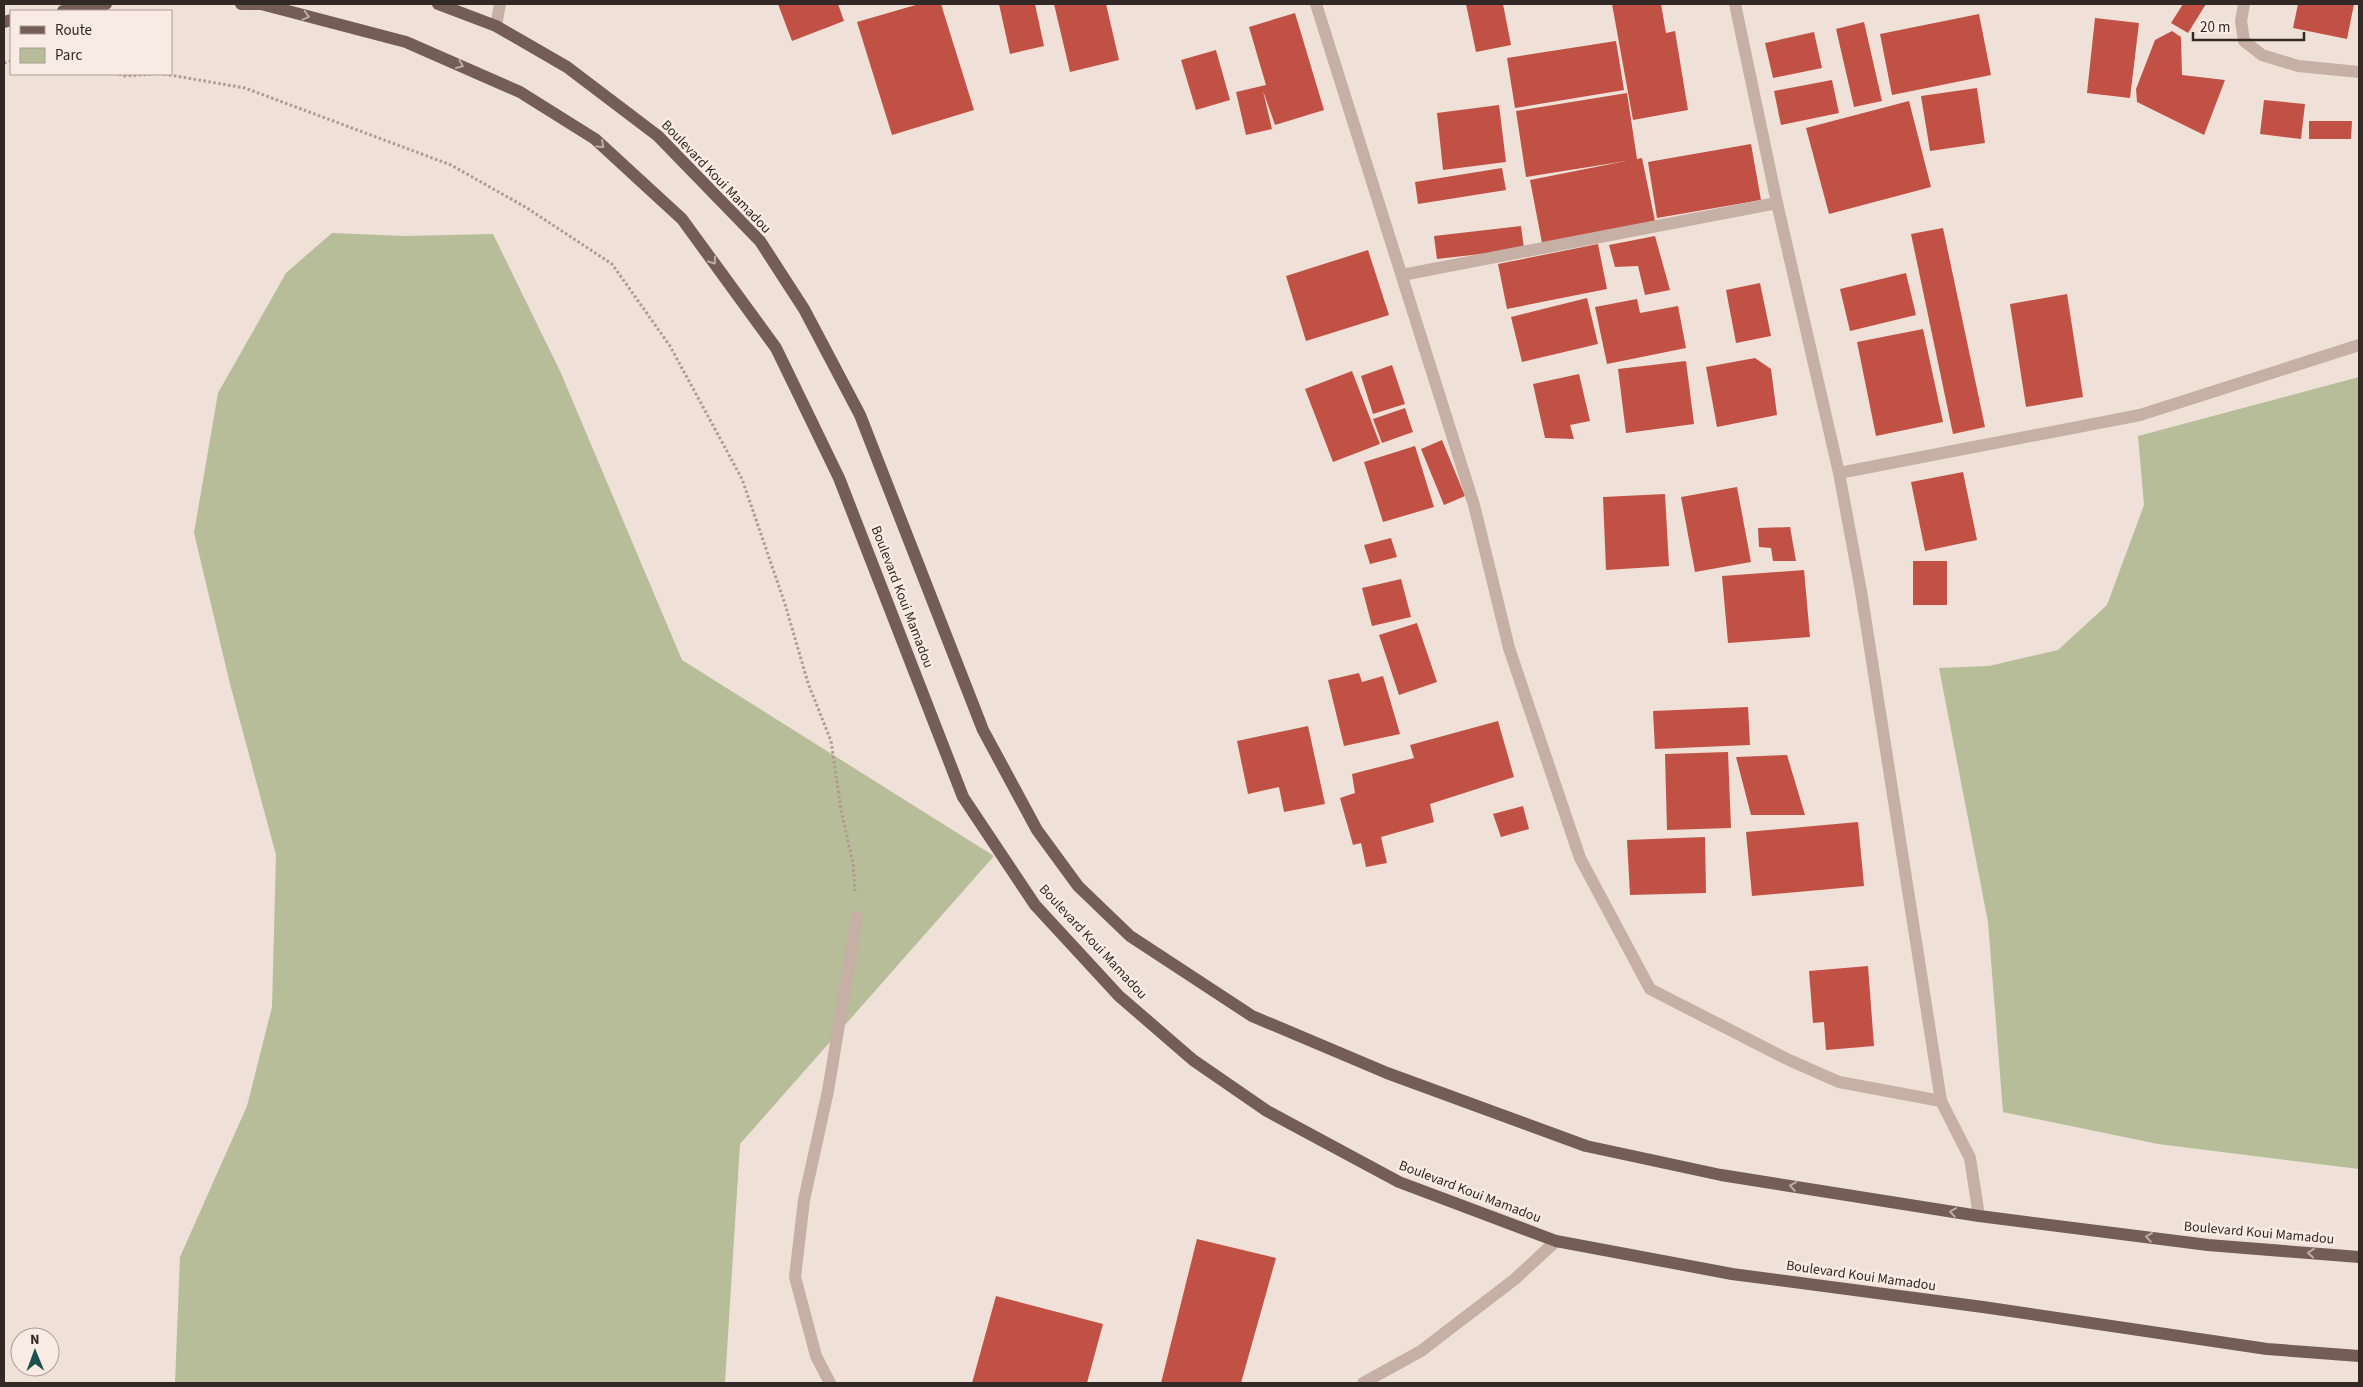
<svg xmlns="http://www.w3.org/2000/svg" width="2363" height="1387" viewBox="0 0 2363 1387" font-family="'Source Sans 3',sans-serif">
  <rect width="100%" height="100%" fill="#efe1d7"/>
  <g fill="#b6bd98">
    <polygon points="332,233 405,236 493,234 560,371 682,660 994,856 740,1144 725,1383 175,1383 180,1257 247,1106 272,1007 276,855 230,684 194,533 218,393 286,273"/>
    <polygon points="2359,377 2359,1169 2158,1144 2003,1112 1988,922 1939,668 1989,666 2058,650 2107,605 2144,505 2138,436"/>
  </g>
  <g fill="#c05144">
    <polygon points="778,4 838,4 844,21 792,41"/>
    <polygon points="919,4 941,4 974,110 892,135 857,22"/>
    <polygon points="999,4 1035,4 1044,46 1010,54"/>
    <polygon points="1054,4 1106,4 1119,60 1070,72"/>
    <polygon points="1466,4 1503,4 1511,45 1476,52"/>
    <polygon points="1612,4 1661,4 1666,33 1675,31 1688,110 1633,120"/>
    <polygon points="2183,4 2206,4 2188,33 2171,23"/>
    <polygon points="2298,4 2354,4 2347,39 2293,28"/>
    <polygon points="1295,13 1324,110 1275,125 1263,91 1272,129 1246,135 1236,92 1266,85 1249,27"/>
    <polygon points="1979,14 1991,75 1892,95 1880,34"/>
    <polygon points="2095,18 2139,23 2130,98 2087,93"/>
    <polygon points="1864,22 1882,101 1854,107 1836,29"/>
    <polygon points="2172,31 2181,37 2182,75 2225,80 2204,135 2137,102 2136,89 2155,40"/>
    <polygon points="1814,32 1822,68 1773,78 1765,43"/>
    <polygon points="1616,41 1624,90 1515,108 1507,58"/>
    <polygon points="1216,50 1230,100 1196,110 1181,60"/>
    <polygon points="1832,80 1839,113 1781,125 1774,91"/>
    <polygon points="1977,88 1985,143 1930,151 1921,96"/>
    <polygon points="1627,93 1637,159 1642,158 1655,221 1542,243 1530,180 1626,161 1526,177 1516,111"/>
    <polygon points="2264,100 2305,104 2301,139 2260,134"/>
    <polygon points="1909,101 1931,187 1829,214 1806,128"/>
    <polygon points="1499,105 1506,162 1443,170 1437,113"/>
    <polygon points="2309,121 2352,121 2351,139 2309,139"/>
    <polygon points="1751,144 1761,200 1657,218 1648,162"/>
    <polygon points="1502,168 1506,190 1418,204 1415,182"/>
    <polygon points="1521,226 1524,249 1437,259 1434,236"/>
    <polygon points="1943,228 1985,427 1953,434 1911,234"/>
    <polygon points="1655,236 1670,290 1645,295 1638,266 1615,267 1609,245"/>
    <polygon points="1598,244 1607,289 1507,309 1498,264"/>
    <polygon points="1368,250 1389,315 1306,341 1286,276"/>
    <polygon points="1906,273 1916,315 1850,331 1840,289"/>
    <polygon points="1760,283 1771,336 1736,343 1726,290"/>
    <polygon points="2067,294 2083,397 2026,407 2010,304"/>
    <polygon points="1587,298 1598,344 1522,362 1511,317"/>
    <polygon points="1637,299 1640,313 1678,306 1686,348 1607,364 1595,307"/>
    <polygon points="1923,329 1943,422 1876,436 1857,342"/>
    <polygon points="1755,358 1771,369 1777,415 1717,427 1706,367"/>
    <polygon points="1686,361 1694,424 1626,433 1618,369"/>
    <polygon points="1392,365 1405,404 1373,414 1361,376"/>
    <polygon points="1352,371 1380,444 1333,462 1305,389"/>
    <polygon points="1579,374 1590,421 1570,425 1574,439 1545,438 1533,384"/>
    <polygon points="1405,408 1413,432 1382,443 1373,419"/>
    <polygon points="1442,440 1465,496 1444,505 1421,449"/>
    <polygon points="1415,446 1434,507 1383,522 1364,462"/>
    <polygon points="1963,472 1977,540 1925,551 1911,482"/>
    <polygon points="1737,487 1751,562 1695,572 1681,497"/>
    <polygon points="1665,494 1669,566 1606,570 1603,497"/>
    <polygon points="1790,527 1796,561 1773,561 1771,548 1759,547 1758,528"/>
    <polygon points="1391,538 1397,557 1370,564 1364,545"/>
    <rect x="1913" y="561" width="34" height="44"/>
    <polygon points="1804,570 1810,637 1728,643 1722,576"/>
    <polygon points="1401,579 1411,617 1372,626 1362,588"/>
    <polygon points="1417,623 1437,682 1399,695 1379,635"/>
    <polygon points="1359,673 1362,682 1383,676 1400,734 1344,746 1328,680"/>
    <polygon points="1748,707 1750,745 1655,749 1653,711"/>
    <polygon points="1498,721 1514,777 1430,804 1434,822 1381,837 1387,863 1366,867 1361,843 1353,845 1340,798 1355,793 1352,774 1414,758 1410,745"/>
    <polygon points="1308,726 1325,804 1284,812 1279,787 1248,794 1237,741"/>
    <polygon points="1728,752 1731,828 1667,830 1665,754"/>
    <polygon points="1787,755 1805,815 1751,815 1736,757"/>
    <polygon points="1523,806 1529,829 1501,837 1493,814"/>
    <polygon points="1858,822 1864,886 1752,896 1746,832"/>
    <polygon points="1705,837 1706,893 1630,895 1627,840"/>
    <polygon points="1868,966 1874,1046 1826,1050 1824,1022 1813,1023 1809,971"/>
    <polygon points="1197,1239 1276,1258 1241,1383 1161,1383"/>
    <polygon points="996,1296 1103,1324 1087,1383 972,1383"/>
  </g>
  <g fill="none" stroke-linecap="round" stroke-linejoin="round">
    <g stroke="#b2998e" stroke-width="3" stroke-dasharray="2.5 2.5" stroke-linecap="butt">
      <polyline points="4,63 11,61"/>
      <polyline points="119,74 124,76 154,74"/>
      <polyline points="164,74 245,88 451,165 527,208 612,264 670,346 742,479 785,604 808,683 831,741 841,810 853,863 855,891"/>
    </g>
    <g stroke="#c6afa4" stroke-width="12">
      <polyline points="1316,4 1474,505 1509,648 1580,858 1650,989 1789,1060 1839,1082 1941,1101"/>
      <polyline points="1735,4 1777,203 1839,473 1861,591 1941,1101 1970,1158 1979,1216"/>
      <polyline points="2244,4 2241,21 2244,41 2262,55 2298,66 2359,72"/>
      <polyline points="496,26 500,4"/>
      <polyline points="1402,275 1777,203"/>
      <polyline points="1839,473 2140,415 2359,345"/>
      <polyline points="830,1383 816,1356 795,1277 804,1200 828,1091 857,917"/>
      <polyline points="1363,1383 1421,1351 1515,1279 1556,1241"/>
    </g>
    <g stroke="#745c57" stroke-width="12">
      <polyline points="241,4 261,4 406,42 520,92 595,139 682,219 776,348 839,478 963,797 1035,905 1119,996 1193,1060 1267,1111 1399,1182 1556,1241 1732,1274 1983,1307 2267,1349 2359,1356"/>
      <polyline points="438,4 496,26 567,67 658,136 760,241 804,309 860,415 983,730 1037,830 1078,886 1130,936 1252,1016 1387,1073 1586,1146 1721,1175 1979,1216 2208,1245 2359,1257"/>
      <polyline points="63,11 106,4"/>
      <polyline points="4,22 11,20"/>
    </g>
  </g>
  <defs><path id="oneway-chevron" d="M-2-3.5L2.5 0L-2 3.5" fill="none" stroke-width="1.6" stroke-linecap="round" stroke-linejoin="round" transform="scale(1.25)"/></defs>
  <g stroke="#bdaba4">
    <use href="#oneway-chevron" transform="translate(306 16) rotate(15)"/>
    <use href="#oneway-chevron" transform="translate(460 65) rotate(24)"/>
    <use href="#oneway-chevron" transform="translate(601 145) rotate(42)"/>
    <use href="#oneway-chevron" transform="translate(713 261) rotate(54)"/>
    <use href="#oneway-chevron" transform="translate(1793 1186) rotate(-171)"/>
    <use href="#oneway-chevron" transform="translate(1953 1212) rotate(-171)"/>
    <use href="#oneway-chevron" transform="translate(2149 1237) rotate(-173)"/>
    <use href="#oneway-chevron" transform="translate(2311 1253) rotate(-175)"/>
  </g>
  <g text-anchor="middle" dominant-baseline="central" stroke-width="5" stroke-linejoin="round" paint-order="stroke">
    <g font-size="14" fill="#322825" stroke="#f8ebe3">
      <text transform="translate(716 177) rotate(46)">Boulevard Koui Mamadou</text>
      <text transform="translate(902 597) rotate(69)">Boulevard Koui Mamadou</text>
      <text transform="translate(1093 942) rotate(47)">Boulevard Koui Mamadou</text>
      <text transform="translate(1470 1192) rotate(21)">Boulevard Koui Mamadou</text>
      <text transform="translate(2259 1233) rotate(5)">Boulevard Koui Mamadou</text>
      <text transform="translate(1861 1276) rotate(8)">Boulevard Koui Mamadou</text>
    </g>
  </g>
  <rect width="2363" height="1387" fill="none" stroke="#322825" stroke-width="10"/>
  <rect x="10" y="10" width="162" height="65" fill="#f8ebe3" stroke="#a99d97"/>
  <rect x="20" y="26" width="25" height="8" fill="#745c57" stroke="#a99d97"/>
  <text x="55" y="35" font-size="15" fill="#322825">Route</text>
  <rect x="20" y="48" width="25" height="15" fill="#b6bd98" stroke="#a99d97"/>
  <text x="55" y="60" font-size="15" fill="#322825">Parc</text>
  <g transform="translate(35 1352) rotate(359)"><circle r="24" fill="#f8ebe3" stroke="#a99d97"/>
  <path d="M0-4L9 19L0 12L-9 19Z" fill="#1d514d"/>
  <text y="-8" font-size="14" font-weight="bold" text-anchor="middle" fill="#322825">N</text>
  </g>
  <path d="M2193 32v8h111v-8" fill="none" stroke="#322825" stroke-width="2.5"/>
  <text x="2200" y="32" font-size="15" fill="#322825" stroke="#f8ebe3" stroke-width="4" paint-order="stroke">20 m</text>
</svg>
